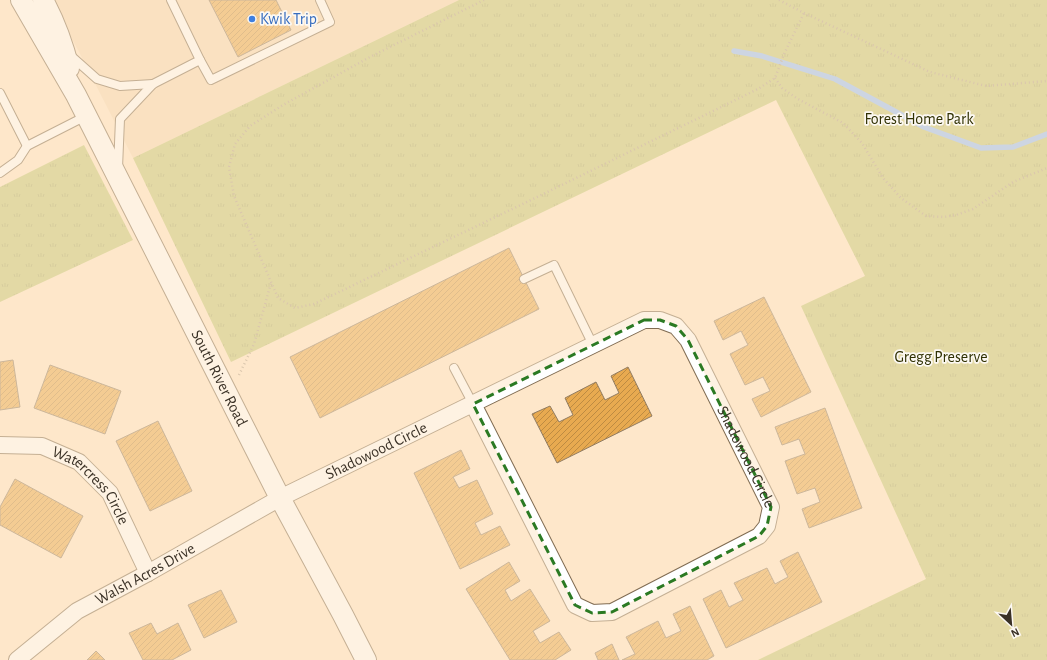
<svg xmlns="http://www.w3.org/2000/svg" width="1047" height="660" viewBox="0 0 1047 660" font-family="'Alegreya Sans',sans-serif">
  <defs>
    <pattern id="park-tufts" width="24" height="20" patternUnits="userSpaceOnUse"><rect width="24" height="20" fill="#c4c878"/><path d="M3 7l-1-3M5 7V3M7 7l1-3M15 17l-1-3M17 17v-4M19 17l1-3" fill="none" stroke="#a9ac68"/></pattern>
    <pattern id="building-hatch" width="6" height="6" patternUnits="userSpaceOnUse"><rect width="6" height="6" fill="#e8aa50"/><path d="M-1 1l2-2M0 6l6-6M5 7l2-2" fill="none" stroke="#bd8b42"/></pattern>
  </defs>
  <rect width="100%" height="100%" fill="#fee7ca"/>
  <polygon fill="#f6dab7" points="50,0 459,0 133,158 78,50"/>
  <g fill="url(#park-tufts)">
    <polygon points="459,0 1047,0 1047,660 758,660 926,579 801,306 865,276 776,100 231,362 133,158"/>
    <polygon points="84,145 133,240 0,302 0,187"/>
  </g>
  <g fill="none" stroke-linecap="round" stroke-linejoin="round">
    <polyline stroke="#93befe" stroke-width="5.5" points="734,51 762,56 835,79 924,127 981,148 1013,147 1047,134"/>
  </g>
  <g fill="url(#building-hatch)" stroke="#917c62">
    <polygon points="209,0 276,0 291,30 238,57"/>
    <polygon points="509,248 539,309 320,418 290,357"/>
    <polygon points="764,297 811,392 761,417 752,399 770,391 763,377 745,385 730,354 748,345 741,331 723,340 714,321"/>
    <polygon points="13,360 20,407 0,410 0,362"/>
    <polygon points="50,365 121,391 105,434 34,408"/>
    <polygon points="628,367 652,416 557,463 532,414 550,406 559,422 573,415 565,398 596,382 605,400 619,393 611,376"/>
    <polygon points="825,408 862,508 809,528 802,509 820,502 815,488 797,494 785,461 805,454 799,439 782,445 775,427"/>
    <polygon points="158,421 192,491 150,511 116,441"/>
    <polygon points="461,450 470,469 453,477 459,488 477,480 493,514 475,523 481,535 500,526 510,545 460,569 414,473"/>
    <polygon points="15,479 83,516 61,558 0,525 0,507"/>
    <polygon points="798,552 822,602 726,648 703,599 721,590 729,607 743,600 734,583 767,568 775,584 788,577 780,561"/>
    <polygon points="509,562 520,581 505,590 511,601 530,589 550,621 533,631 540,643 559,632 571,650 555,660 510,660 466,589"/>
    <polygon points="221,590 237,622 204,638 188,605"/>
    <polygon points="690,606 714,656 707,660 622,660 635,654 626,637 658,621 666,638 681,631 673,614"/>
    <polygon points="151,623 157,634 178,623 191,650 172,660 143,660 129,633"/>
    <polygon points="612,644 619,660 598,660 595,653"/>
    <polygon points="96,651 105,660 87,660"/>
  </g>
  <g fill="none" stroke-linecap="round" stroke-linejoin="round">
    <defs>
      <g id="service">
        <polyline points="70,55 97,79 120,86 153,84"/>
        <polyline points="200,60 211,80 330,22 320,0"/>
        <polyline points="0,93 27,146 86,116"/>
        <polyline points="118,168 120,119 153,84 200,60 171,0"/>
        <polyline points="0,173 18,160 27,146"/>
        <polyline points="524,279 554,265 593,345"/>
        <polyline points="454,368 473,404"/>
      </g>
      <g id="minor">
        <path id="s1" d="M0 445 42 446 79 462 110 493 148 573"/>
        <path id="s2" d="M17 660 77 611 148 573 280 498 644 320H660L676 326 688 340 771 507 767 526 759 536 612 612 592 613 575 605 473 404"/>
      </g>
      <g id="tertiary">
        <path id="s3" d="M21 0 76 95 280 498 343 615 366 660"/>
        <path d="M43 0C55 22 63 44 69 68"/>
      </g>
    </defs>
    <use href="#service" stroke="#806c52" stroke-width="10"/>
    <use href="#minor" stroke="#806c52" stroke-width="18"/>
    <use href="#tertiary" stroke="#806c52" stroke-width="22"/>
    <g stroke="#b09e89" stroke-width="2.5" stroke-dasharray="1 3" stroke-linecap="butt">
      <polyline points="484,0 370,57 283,105 250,126 235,144 229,167 234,196 278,298 295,308 314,304 531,200 758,89 775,78 784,54 804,13"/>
      <polyline points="779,0 804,13 930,72 986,86 1047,81"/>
      <polyline points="775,78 782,88 798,99 843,123 862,143 883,178 901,198 926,216 944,217 956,215 973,209 1013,182 1047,168"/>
      <polyline points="239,375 254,344 271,283"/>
    </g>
    <use href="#service" stroke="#fff" stroke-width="8"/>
    <use href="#minor" stroke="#fff" stroke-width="16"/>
    <use href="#tertiary" stroke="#fff" stroke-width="20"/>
  </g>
  <path d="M0 0H1047V660H0ZM644 320H660L676 326 688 340 771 507 767 526 759 536 612 612 592 613 575 605 473 404Z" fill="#fee7ca" fill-opacity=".55" fill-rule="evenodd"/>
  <path fill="none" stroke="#2b7a23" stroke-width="3" stroke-dasharray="8 5" stroke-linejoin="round" d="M644 320H660L676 326 688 340 771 507 767 526 759 536 612 612 592 613 575 605 473 404Z"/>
  <circle fill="#3f7fe0" stroke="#fcf8f2" stroke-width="1.5" cx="252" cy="19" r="4"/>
  <g text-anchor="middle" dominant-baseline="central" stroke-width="3.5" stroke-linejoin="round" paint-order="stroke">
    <g font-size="16" fill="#366cbe" stroke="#fcf8f2" text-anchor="start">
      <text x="260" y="19">Kwik Trip</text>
    </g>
    <g font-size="16" fill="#303103" stroke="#fcf8f2">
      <text x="919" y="119">Forest Home Park</text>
      <text x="941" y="357">Gregg Preserve</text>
    </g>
    <g font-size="16" fill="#3a3126" stroke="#fcf8f2">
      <text stroke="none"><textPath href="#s3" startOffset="427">South River Road</textPath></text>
      <text stroke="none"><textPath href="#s2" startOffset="417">Shadowood Circle</textPath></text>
      <text stroke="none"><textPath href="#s2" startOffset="897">Shadowood Circle</textPath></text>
      <text stroke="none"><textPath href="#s1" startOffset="107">Watercress Circle</textPath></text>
      <text stroke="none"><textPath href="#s2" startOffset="155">Walsh Acres Drive</textPath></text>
    </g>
  </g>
  <g transform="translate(1011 624) rotate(154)" stroke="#fcf8f2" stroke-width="3" paint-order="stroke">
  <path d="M0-3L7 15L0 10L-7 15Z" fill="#3a3126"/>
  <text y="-6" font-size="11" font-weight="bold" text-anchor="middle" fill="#3a3126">N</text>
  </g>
</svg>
